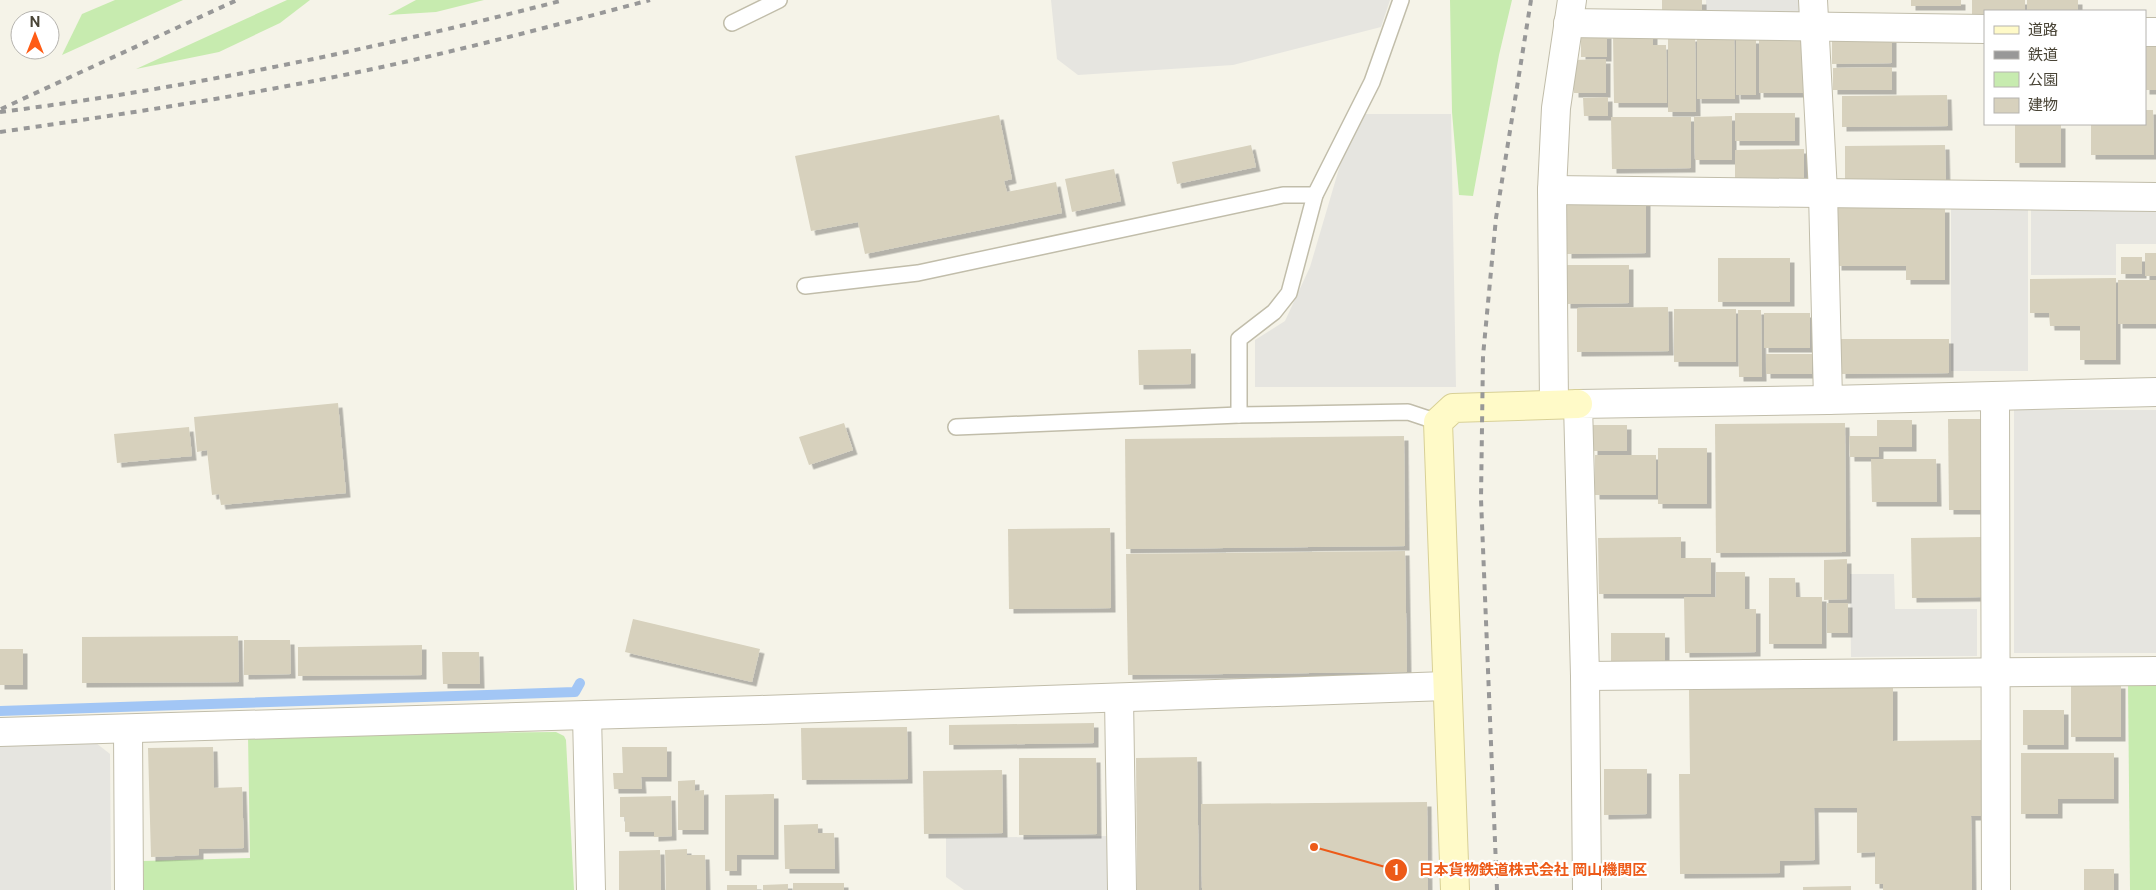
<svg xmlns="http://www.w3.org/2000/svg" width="2156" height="890" viewBox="0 0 2156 890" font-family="'Public Sans','Noto Sans JP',sans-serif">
  <defs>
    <filter id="shadow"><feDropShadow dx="4.5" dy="4.5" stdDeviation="0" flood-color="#0004"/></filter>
  </defs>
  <rect width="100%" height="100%" fill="#f5f3e8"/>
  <g fill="#c7ebaf">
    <polygon points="115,0 183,0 62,55 82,14"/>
    <polygon points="287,0 310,0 280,23 219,52 136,69"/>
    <polygon points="416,0 484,0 436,12 388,15"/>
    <polygon points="1450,0 1512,0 1499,55 1473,196 1459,195 1452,112"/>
    <polygon points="2156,681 2156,890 2130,890 2128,682"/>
    <polygon points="556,732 564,736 566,740 574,890 144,890 143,861 250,858 248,735"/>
  </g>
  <g fill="#e6e5e0">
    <polygon points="1051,0 1390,0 1381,27 1233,65 1078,75 1057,59"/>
    <rect x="1706" y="0" width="96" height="17"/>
    <polygon points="1365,114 1451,114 1456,387 1255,387 1255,340 1285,321 1310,267 1343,155"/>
    <rect x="1951" y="205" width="77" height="166"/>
    <polygon points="2031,205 2156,205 2156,244 2116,244 2116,275 2031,275"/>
    <rect x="2014" y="410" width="142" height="243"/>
    <polygon points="1850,574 1894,574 1895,609 1977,609 1977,656 1851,657"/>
    <polygon points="96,743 110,754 111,890 0,890 0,744"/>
    <polygon points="1108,836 1108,890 964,890 946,877 946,838"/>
  </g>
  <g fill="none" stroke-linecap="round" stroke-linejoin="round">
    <polyline stroke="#a2c6f5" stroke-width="10" points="0,711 575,692 580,683"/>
  </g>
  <g fill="#d7d1bd" filter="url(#shadow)">
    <rect x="1662" y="0" width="40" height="15"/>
    <rect x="1911" y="0" width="50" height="6"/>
    <polygon points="1972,0 2025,0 2025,11 1985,11 1985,21 1972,21"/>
    <rect x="2027" y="0" width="51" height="11"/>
    <polygon points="1613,33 1653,33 1653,45 1666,45 1667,103 1614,103"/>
    <rect x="1581" y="34" width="26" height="23"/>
    <polygon points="1734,35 1735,99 1697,99 1697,36"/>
    <polygon points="1668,37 1695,37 1696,112 1668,112"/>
    <rect x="1759" y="37" width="46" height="56"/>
    <polygon points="1832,38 1892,38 1892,63 1832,64"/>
    <rect x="1736" y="39" width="20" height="56"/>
    <rect x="2145" y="47" width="11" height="43"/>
    <polygon points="1606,59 1606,93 1574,93 1574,60"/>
    <polygon points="1892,67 1892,90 1833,90 1833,68"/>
    <polygon points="1947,95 1948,126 1842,127 1842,96"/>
    <polygon points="1608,97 1608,116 1584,116 1583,98"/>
    <polygon points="2145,110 2153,110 2154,155 2091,155 2091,124 2145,124"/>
    <rect x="1735" y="113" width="60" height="28"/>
    <polygon points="999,115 1012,179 1004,181 1007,192 1056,182 1062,213 865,254 858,222 811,231 795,156"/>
    <polygon points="1732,116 1732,160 1695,160 1694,117"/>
    <polygon points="1611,117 1691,117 1691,168 1612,169"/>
    <rect x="2015" y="124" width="46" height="39"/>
    <polygon points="1251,145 1256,167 1177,184 1172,162"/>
    <polygon points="1945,145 1946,184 1845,185 1845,146"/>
    <polygon points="1804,149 1804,183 1735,184 1735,150"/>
    <polygon points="1114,169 1121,201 1072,212 1065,179"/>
    <polygon points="1646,201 1646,253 1567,254 1567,202"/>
    <polygon points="1837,208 1945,208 1945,280 1906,280 1906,266 1837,266"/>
    <rect x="2145" y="253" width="11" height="23"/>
    <rect x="2121" y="257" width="21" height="17"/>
    <rect x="1718" y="258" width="72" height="44"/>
    <polygon points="1566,265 1629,265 1629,303 1566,304"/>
    <polygon points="2116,278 2116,360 2080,360 2080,326 2050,326 2049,313 2030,313 2030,279"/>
    <rect x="2118" y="280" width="38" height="44"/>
    <polygon points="1668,307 1669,351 1577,352 1577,308"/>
    <rect x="1674" y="309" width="62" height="53"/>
    <polygon points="1738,310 1761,310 1762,377 1739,377"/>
    <rect x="1764" y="313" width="46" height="35"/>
    <polygon points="1841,339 1949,339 1949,373 1841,374"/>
    <polygon points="1191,349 1191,384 1139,385 1138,350"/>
    <rect x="1766" y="354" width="46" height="20"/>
    <polygon points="338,403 346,493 221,505 219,494 212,495 207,450 197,452 194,417"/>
    <polygon points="1948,419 1983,419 1984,510 1949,510"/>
    <polygon points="1877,420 1912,420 1912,447 1879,447 1879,457 1850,457 1849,436 1877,436"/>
    <polygon points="844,423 853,450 809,465 799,437"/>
    <polygon points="1845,423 1846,552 1716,553 1715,424"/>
    <rect x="1593" y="425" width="34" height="26"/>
    <polygon points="189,427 192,456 117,463 114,434"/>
    <polygon points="1404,436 1405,546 1126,549 1125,439"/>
    <rect x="1658" y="448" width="49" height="56"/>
    <rect x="1595" y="455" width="61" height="40"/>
    <polygon points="1871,459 1936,459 1937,502 1872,502"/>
    <polygon points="1110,528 1111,608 1009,609 1008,529"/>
    <polygon points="1681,537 1681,558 1711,558 1711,594 1599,594 1598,538"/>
    <polygon points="1982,537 1982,597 1912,598 1911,538"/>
    <polygon points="1405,551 1407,672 1128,675 1126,554"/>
    <polygon points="1847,559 1847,599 1824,600 1824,560"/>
    <polygon points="1716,572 1745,572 1745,609 1756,609 1756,652 1685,653 1684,597 1716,597"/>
    <polygon points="1769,578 1795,578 1796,597 1822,597 1822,644 1769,644"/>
    <rect x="1827" y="603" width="21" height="30"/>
    <polygon points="633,619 760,649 752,682 625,652"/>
    <polygon points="1611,633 1665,633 1665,663 1611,664"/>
    <polygon points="238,636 239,682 82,683 82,637"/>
    <polygon points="244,640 290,640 291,674 244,675"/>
    <polygon points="422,645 422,675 298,676 298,647"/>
    <rect x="0" y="649" width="23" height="36"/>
    <polygon points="442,652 479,652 480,684 443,684"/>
    <rect x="2071" y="684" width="50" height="53"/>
    <polygon points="1893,687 1893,741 1985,740 1986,816 1971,816 1972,890 1883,890 1883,884 1875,884 1875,852 1857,853 1857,808 1814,808 1815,860 1780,861 1780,873 1680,874 1679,774 1690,774 1689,689"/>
    <rect x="2023" y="710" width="41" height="35"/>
    <polygon points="1094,723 1094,743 949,745 949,725"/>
    <polygon points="907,727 908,779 802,780 801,728"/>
    <polygon points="213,747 214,788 242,787 244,848 199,849 199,855 151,857 148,748"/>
    <polygon points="622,747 667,747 667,777 641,777 642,789 614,789 613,773 623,773"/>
    <polygon points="2021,753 2114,753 2114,799 2058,799 2058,814 2021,814"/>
    <polygon points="1197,757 1199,890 1137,890 1136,758"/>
    <polygon points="1019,758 1096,758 1097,834 1019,835"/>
    <polygon points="1604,769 1647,769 1647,814 1604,815"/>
    <polygon points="1002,770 1003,833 924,834 923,771"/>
    <polygon points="695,780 695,791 704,790 704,830 678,830 678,781"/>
    <polygon points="774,794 774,855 737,855 737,871 725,871 725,795"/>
    <polygon points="671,796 672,836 654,837 654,832 625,832 625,817 620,817 620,797"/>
    <polygon points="1427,802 1428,890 1202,890 1201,804"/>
    <polygon points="818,824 818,833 834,833 835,869 785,869 784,825"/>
    <polygon points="687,849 687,855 705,855 706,890 666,890 665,850"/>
    <polygon points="660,850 661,890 619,890 619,851"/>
    <rect x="2084" y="869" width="30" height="21"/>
    <rect x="793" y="883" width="51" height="7"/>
    <polygon points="788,884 788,890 763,890 763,885"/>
    <rect x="727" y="885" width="30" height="5"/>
    <polygon points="1851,886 1851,890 1803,890 1803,887"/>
  </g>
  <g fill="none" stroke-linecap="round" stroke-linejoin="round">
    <defs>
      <g id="lane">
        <polyline points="732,23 779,0"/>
        <polyline points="805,286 918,273 1283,195 1315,195"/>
        <polyline points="1239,415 1239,339 1274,312 1289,293 1315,195 1372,82 1401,0"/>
        <polyline points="956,427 1239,415 1408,412 1438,422"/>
      </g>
      <g id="street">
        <polyline points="1813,0 1823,192 1828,400"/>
        <polyline points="1568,23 1985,29"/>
        <polyline points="2145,32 2156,32"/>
        <polyline points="1552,190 2156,197"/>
        <polyline points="1995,396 1996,890"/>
        <polyline points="1554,404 1552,190 1556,108 1572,0"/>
        <polyline points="1585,676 2156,671"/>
        <polyline points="1119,698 1122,890"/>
        <polyline points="587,715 591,890"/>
        <polyline points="128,729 129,890"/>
        <polyline points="0,732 760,710 1446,686"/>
        <polyline points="1587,890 1585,676 1578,404 1828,400 2156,392"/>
      </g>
      <polyline id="secondary" points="1455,890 1438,422 1453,408 1578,404"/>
    </defs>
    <use href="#lane" stroke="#c1bdaa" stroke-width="18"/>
    <use href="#street" stroke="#c1bdaa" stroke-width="30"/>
    <use href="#secondary" stroke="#d8d096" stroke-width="30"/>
    <use href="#lane" stroke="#fff" stroke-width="15"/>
    <use href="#street" stroke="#fff" stroke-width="28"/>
    <use href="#secondary" stroke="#fffac8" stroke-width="28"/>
    <g stroke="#989898" stroke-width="4" stroke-dasharray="6 6" stroke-linecap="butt">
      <polyline points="1,109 237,0"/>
      <path d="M0 112C190 88 379 48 564 0"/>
      <path d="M0 132C96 118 192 104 287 86 409 64 530 32 650 0"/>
      <polyline points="1497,890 1481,499 1483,356 1496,218 1531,0"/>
    </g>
  </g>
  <path fill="none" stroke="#ed5a18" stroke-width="2" d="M1314 847L1396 870"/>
  <g fill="#ed5a18" stroke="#fff" stroke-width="2">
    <circle cx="1314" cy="847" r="5"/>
    <circle cx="1396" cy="870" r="12"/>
  </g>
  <g font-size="15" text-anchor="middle" font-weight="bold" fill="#fff">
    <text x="1396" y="875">1</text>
  </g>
  <g font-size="15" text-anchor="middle" font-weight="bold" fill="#ed5a18" stroke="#fff" stroke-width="4.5" stroke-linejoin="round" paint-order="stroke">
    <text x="1533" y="875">日本貨物鉄道株式会社 岡山機関区</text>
  </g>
  <rect x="1984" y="10" width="162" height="115" fill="#ffffff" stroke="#b6b4af"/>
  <rect x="1994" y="26" width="25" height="8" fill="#fffac8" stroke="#b6b4af"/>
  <text x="2028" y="35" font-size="15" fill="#494436">道路</text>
  <rect x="1994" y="51" width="25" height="8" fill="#989898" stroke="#b6b4af"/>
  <text x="2028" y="60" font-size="15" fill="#494436">鉄道</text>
  <rect x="1994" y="72" width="25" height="15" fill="#c7ebaf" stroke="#b6b4af"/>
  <text x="2028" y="85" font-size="15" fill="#494436">公園</text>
  <rect x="1994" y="98" width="25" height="15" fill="#d7d1bd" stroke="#b6b4af"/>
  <text x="2028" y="110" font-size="15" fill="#494436">建物</text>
  <g transform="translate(35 35)"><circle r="24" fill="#ffffff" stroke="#b6b4af"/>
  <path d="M0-4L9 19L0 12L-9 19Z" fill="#ff5c15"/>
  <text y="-8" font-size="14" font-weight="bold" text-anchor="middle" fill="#494436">N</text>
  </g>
</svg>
